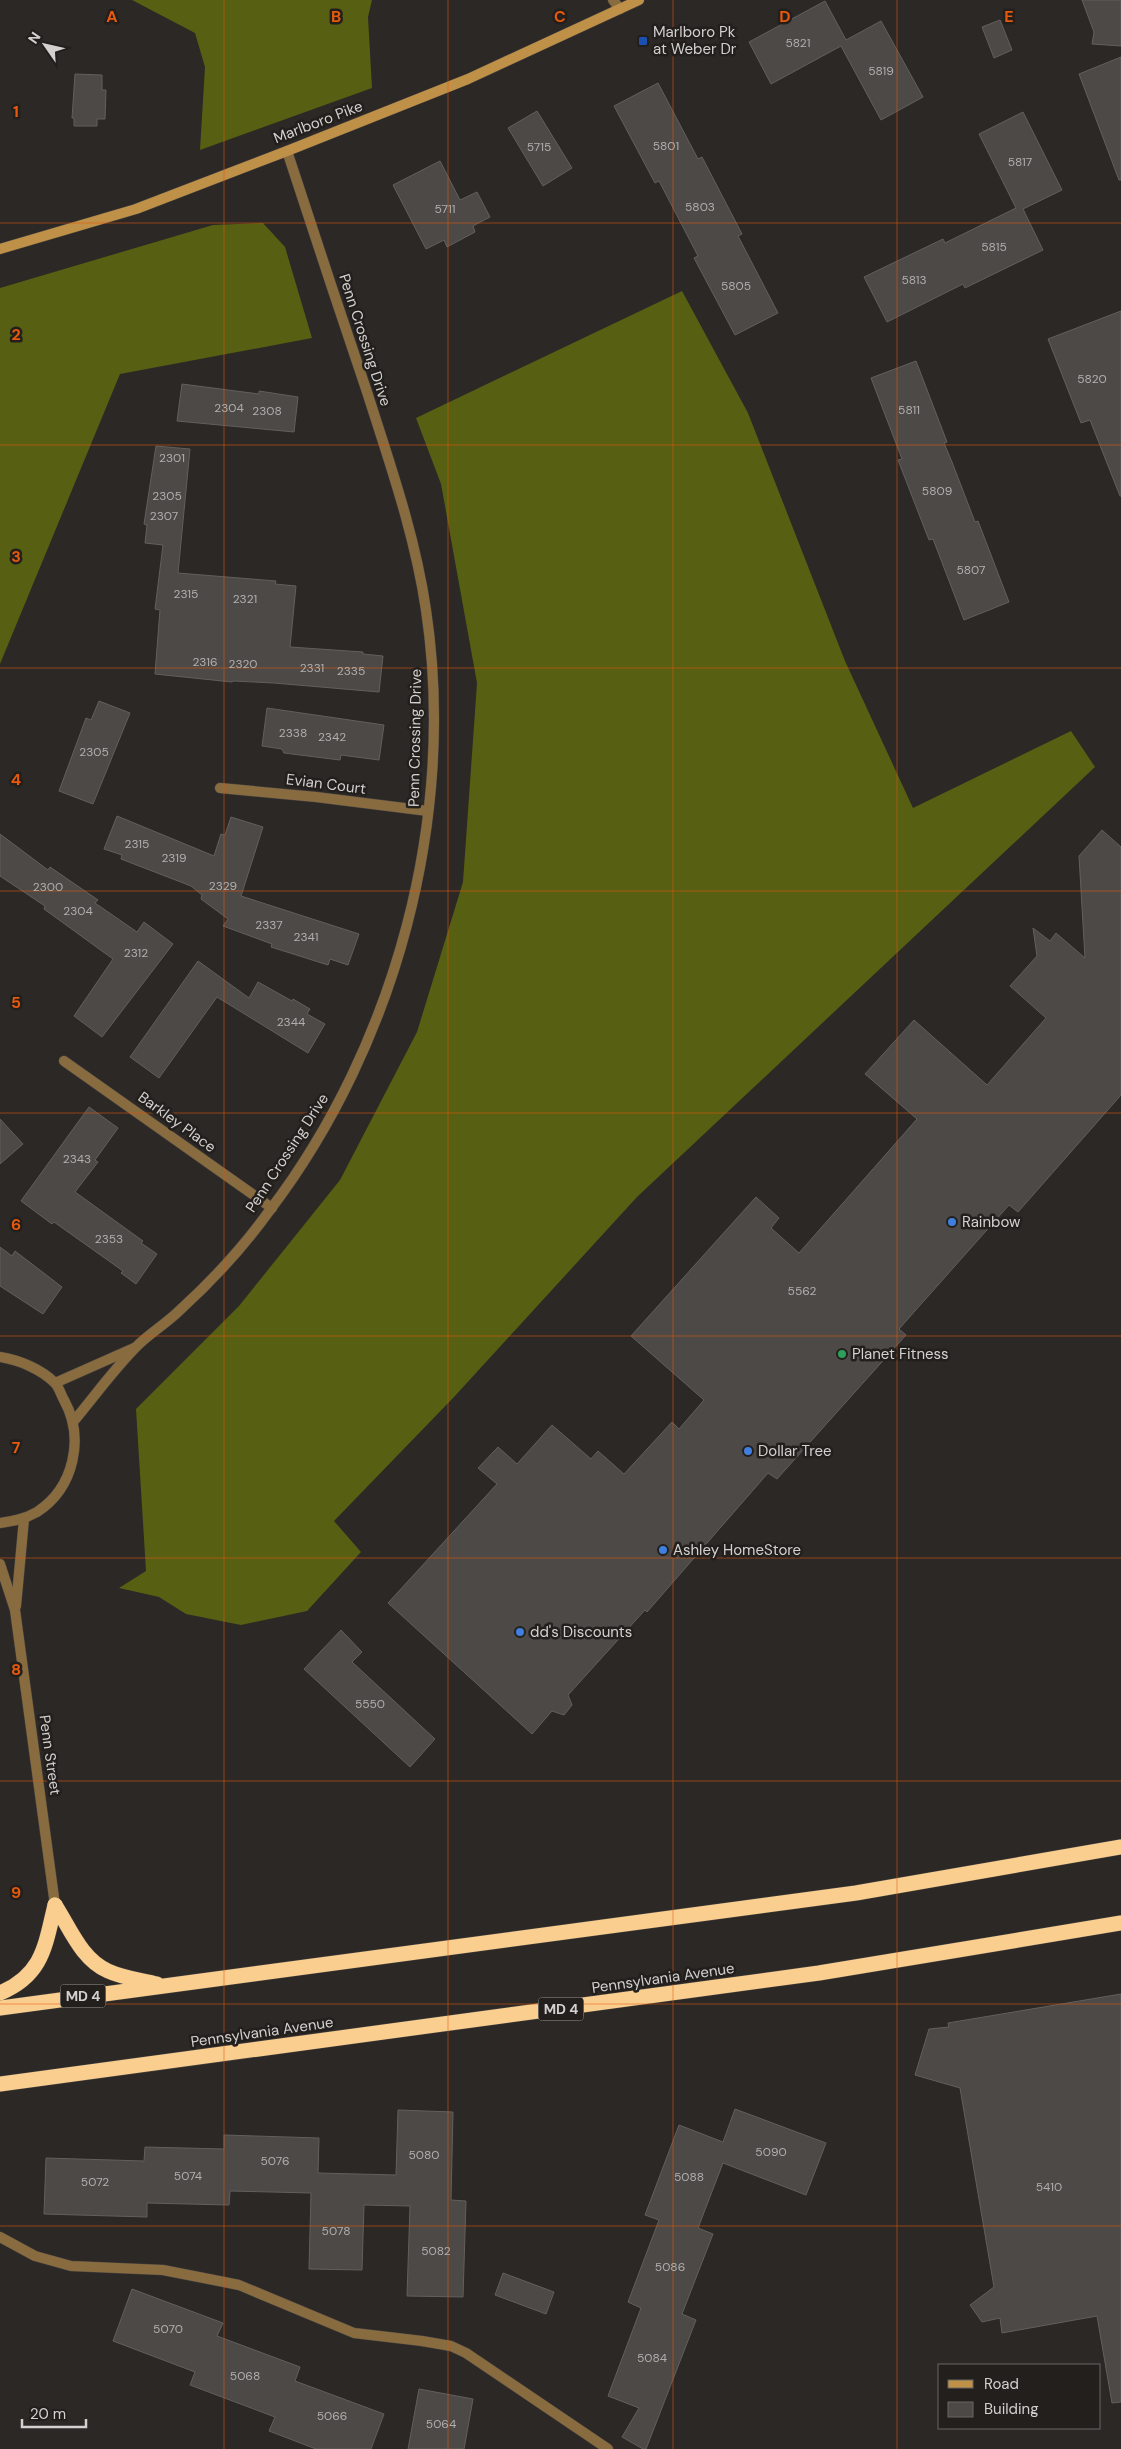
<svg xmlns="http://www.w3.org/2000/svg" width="1121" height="2449" viewBox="0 0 1121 2449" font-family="'DM Sans',sans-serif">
  <rect width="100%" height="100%" fill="#2b2826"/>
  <g fill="#575f12">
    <polygon points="132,0 372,0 368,17 372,88 200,150 205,67 195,33"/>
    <polygon points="263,223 285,247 312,338 120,374 0,664 0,288 213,225"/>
    <polygon points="682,291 748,413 845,661 913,808 1071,731 1095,767 637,1197 454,1397 334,1521 361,1552 307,1611 241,1625 186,1614 159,1597 119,1588 146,1571 136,1409 239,1306 340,1180 417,1032 463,882 477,683 441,484 416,418"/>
  </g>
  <g fill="#4c4946" stroke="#635f5c">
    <polygon points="1082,0 1121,0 1121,46 1092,44 1094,32"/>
    <polygon points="825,1 846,40 881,21 923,97 881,120 841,46 771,84 749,42"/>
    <polygon points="1000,20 1012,50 994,58 982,27"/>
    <polygon points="1121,57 1121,180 1119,180 1079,74"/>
    <polygon points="75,74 102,75 102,90 106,90 105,119 97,119 97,126 74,126 74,118 72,118"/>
    <polygon points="658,83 698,159 702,157 742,234 738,236 778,313 735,335 694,258 698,256 659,181 655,183 614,106"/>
    <polygon points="537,111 572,168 543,186 508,128"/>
    <polygon points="1023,112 1062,190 1023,209 1043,250 965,288 963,284 887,322 864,277 943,239 945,243 1016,208 979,134"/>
    <polygon points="440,161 460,200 477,192 490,217 473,226 475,232 447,247 444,240 426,249 393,185"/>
    <polygon points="1121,311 1121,496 1120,496 1090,420 1081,423 1048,339"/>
    <polygon points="916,361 947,442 944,443 952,462 975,522 978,521 1009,602 964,620 933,539 929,540 898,460 902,459 871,378"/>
    <polygon points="182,384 259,394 259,391 298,397 294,432 177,421"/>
    <polygon points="156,446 190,449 178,573 276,581 275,584 296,586 290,647 363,652 363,654 383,656 379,692 274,683 233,681 232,682 155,674 160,610 155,609 163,545 145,543 147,525 144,524"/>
    <polygon points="99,701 130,713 93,804 59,791 86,718 91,720"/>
    <polygon points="267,708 384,725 379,760 341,755 340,760 284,753 282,749 262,746"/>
    <polygon points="117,816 214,856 221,834 225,835 231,817 263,827 241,896 359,934 348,965 330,959 328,965 271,947 272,944 223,926 228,919 201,899 202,895 191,886 121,859 122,855 104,849"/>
    <polygon points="1102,830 1121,847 1121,1095 1018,1212 1009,1205 899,1329 906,1335 777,1479 768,1473 647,1612 645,1610 568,1695 572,1705 564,1715 552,1711 532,1734 388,1603 497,1484 478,1468 498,1447 517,1464 552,1425 591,1459 598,1451 624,1474 672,1422 679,1429 704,1400 631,1336 756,1197 779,1218 771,1228 799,1253 917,1119 865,1074 914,1020 987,1085 1046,1018 1010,986 1037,956 1033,928 1050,941 1056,933 1085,958 1079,856"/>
    <polygon points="0,834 48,870 50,867 98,900 95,903 137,932 144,922 173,944 102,1037 74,1016 113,959 44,909 45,906 0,876"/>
    <polygon points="198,961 249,998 258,982 292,1001 293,999 310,1009 307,1014 325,1024 308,1053 217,997 159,1078 130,1057"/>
    <polygon points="89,1107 118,1128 95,1160 98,1162 75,1192 143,1241 141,1243 157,1254 136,1284 121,1273 123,1271 54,1222 52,1224 21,1201"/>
    <polygon points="0,1119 23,1144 0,1164"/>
    <polygon points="0,1247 12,1256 15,1251 62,1287 43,1314 0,1286"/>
    <polygon points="341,1630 362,1652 352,1662 435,1739 410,1767 304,1669"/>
    <polygon points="1121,1994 1121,2402 1112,2403 1097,2316 1002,2333 1000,2318 982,2322 970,2305 994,2287 960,2088 915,2075 929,2029 949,2027 948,2023"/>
    <polygon points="735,2109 826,2143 806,2195 723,2163 698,2228 713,2234 682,2314 696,2320 646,2449 643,2449 622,2437 639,2408 608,2396 641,2308 628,2302 659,2220 645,2215 679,2125 723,2142"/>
    <polygon points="398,2110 453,2112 451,2200 466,2201 463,2297 407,2296 410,2206 364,2205 362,2270 309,2269 311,2193 230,2191 229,2205 147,2203 147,2217 44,2214 46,2158 144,2161 145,2147 224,2149 224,2135 319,2138 318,2173 396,2175"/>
    <polygon points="503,2273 554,2292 546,2314 495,2295"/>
    <polygon points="132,2289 223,2323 217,2336 300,2367 295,2381 384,2414 371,2449 316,2449 269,2431 275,2417 190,2385 195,2372 113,2341"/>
    <polygon points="419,2389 473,2399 464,2449 408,2449"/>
  </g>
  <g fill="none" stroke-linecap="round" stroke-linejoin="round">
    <defs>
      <g id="street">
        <polyline points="613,0 620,9"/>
        <polyline points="220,788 316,797 428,811"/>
        <polyline points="64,1061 272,1208"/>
        <path d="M0 1357C19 1360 41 1369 55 1383 59 1387 61 1395 64 1400 85 1438 74 1488 37 1512 25 1519 13 1521 0 1523"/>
        <polyline points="55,1383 134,1348"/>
        <path d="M73 1422C94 1397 114 1369 137 1346 150 1333 167 1323 180 1310 213 1280 244 1246 270 1210 396 1044 457 817 426 610 415 535 390 464 367 392 340 312 313 231 287 151"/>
        <polyline points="0,1564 15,1610 55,1905"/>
        <polyline points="16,1606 24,1519"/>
        <polyline points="0,2237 35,2256 71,2266 163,2270 239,2285 354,2333 422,2341 451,2346 466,2353 608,2449"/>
      </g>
      <polyline id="secondary" points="0,249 136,209 287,151 468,79 639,0"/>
      <g id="highway">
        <path d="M55 1905C70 1928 81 1959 108 1971 123 1978 141 1980 157 1984"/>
        <path d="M0 1993C43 1975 45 1946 55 1905"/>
        <polyline points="0,2008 856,1893 1121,1847"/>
        <polyline points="0,2084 819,1973 1121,1923"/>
      </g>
    </defs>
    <use href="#street" stroke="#464341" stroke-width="11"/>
    <use href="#secondary" stroke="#464341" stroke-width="11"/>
    <use href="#highway" stroke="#464341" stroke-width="16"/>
    <use href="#street" stroke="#896b40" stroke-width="10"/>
    <use href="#secondary" stroke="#bf9047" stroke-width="10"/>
    <use href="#highway" stroke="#face8e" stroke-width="15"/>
  </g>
  <path fill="none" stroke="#e8590c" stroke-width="1" stroke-opacity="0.55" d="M224 0V2449M448 0V2449M673 0V2449M897 0V2449M0 223H1121M0 445H1121M0 668H1121M0 891H1121M0 1113H1121M0 1336H1121M0 1558H1121M0 1781H1121M0 2004H1121M0 2226H1121"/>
  <rect fill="#1a4fb4" stroke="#221f1c" stroke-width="2" x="638" y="36" width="10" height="10" rx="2.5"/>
  <g fill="#3f7fe0" stroke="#221f1c" stroke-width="2">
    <circle cx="952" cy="1222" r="5"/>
    <circle cx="748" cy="1451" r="5"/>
    <circle cx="663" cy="1550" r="5"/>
    <circle cx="520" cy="1632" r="5"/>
  </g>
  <circle fill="#2e9e5b" stroke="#221f1c" stroke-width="2" cx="842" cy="1354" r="5"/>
  <g text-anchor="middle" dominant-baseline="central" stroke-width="5" stroke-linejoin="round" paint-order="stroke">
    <g font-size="12" fill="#b1afae">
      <text x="798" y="43">5821</text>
      <text x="881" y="71">5819</text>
      <text x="666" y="146">5801</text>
      <text x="539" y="147">5715</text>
      <text x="1020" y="162">5817</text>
      <text x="700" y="207">5803</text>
      <text x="445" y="209">5711</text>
      <text x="994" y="247">5815</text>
      <text x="914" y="280">5813</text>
      <text x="736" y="286">5805</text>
      <text x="1092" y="379">5820</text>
      <text x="229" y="408">2304</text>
      <text x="909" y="410">5811</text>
      <text x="267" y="411">2308</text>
      <text x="172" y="458">2301</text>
      <text x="937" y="491">5809</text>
      <text x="167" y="496">2305</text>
      <text x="164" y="516">2307</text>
      <text x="971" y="570">5807</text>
      <text x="186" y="594">2315</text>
      <text x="245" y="599">2321</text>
      <text x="205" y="662">2316</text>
      <text x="243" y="664">2320</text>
      <text x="312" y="668">2331</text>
      <text x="351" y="671">2335</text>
      <text x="293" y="733">2338</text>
      <text x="332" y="737">2342</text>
      <text x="94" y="752">2305</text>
      <text x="137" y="844">2315</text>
      <text x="174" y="858">2319</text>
      <text x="223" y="886">2329</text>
      <text x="48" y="887">2300</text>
      <text x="78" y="911">2304</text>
      <text x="269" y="925">2337</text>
      <text x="306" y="937">2341</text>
      <text x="136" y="953">2312</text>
      <text x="291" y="1022">2344</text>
      <text x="77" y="1159">2343</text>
      <text x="109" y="1239">2353</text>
      <text x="802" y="1291">5562</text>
      <text x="370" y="1704">5550</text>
      <text x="771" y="2152">5090</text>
      <text x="424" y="2155">5080</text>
      <text x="275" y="2161">5076</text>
      <text x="188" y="2176">5074</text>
      <text x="689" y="2177">5088</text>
      <text x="95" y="2182">5072</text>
      <text x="1049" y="2187">5410</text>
      <text x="336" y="2231">5078</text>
      <text x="436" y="2251">5082</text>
      <text x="670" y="2267">5086</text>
      <text x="168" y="2329">5070</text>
      <text x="652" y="2358">5084</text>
      <text x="245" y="2376">5068</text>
      <text x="332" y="2416">5066</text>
      <text x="441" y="2424">5064</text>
    </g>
    <g fill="#221f1c" stroke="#9e9c9a" stroke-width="1">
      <rect x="60.5" y="1984.5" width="45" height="23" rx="4"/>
      <rect x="538.5" y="1997.5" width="45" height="23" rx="4"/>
    </g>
    <g font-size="14" font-weight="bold" fill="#d3d1d0">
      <text x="83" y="1996">MD 4</text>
      <text x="561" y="2009">MD 4</text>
    </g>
    <g font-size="15" fill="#d3d1d0" stroke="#221f1c" text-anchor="start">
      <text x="653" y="32">Marlboro Pk<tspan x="653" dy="17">at Weber Dr</tspan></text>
      <text x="962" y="1222">Rainbow</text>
      <text x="852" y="1354">Planet Fitness</text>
      <text x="758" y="1451">Dollar Tree</text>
      <text x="673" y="1550">Ashley HomeStore</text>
      <text x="530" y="1632">dd's Discounts</text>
    </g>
    <g font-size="15" fill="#d3d1d0" stroke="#221f1c">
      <text transform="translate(318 122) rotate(-21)">Marlboro Pike</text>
      <text transform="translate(365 340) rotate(72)">Penn Crossing Drive</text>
      <text transform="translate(415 738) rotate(-89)">Penn Crossing Drive</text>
      <text transform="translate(326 784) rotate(7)">Evian Court</text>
      <text transform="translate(177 1122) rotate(36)">Barkley Place</text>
      <text transform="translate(287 1153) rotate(-57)">Penn Crossing Drive</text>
      <text transform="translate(50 1755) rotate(82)">Penn Street</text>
      <text transform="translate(663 1978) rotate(-8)">Pennsylvania Avenue</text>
      <text transform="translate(262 2032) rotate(-8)">Pennsylvania Avenue</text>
    </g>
  </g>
  <g font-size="16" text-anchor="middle" font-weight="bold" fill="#e8590c" stroke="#221f1c" stroke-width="5" stroke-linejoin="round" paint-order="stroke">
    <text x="112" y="22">A</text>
    <text x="336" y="22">B</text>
    <text x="560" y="22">C</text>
    <text x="785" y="22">D</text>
    <text x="1009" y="22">E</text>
    <text x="16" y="117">1</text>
    <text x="16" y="340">2</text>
    <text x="16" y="562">3</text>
    <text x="16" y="785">4</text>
    <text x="16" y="1008">5</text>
    <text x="16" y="1230">6</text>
    <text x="16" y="1453">7</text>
    <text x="16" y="1675">8</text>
    <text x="16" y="1898">9</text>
  </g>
  <rect x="938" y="2364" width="162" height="65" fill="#221f1c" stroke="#696664"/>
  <rect x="948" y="2380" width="25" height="8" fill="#bf9047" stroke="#696664"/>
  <text x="984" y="2389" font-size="15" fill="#d3d1d0">Road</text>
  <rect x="948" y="2402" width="25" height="15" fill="#4c4946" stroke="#696664"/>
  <text x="984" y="2414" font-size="15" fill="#d3d1d0">Building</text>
  <g transform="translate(45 45) rotate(304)" stroke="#221f1c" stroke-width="4" paint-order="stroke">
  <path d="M0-4L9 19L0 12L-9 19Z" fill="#d3d1d0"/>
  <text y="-8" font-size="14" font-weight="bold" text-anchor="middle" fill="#d3d1d0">N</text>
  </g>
  <path d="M22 2419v8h64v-8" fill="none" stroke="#d3d1d0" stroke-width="2.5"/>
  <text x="30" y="2419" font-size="15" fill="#d3d1d0" stroke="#221f1c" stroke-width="4" paint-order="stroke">20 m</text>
</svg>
